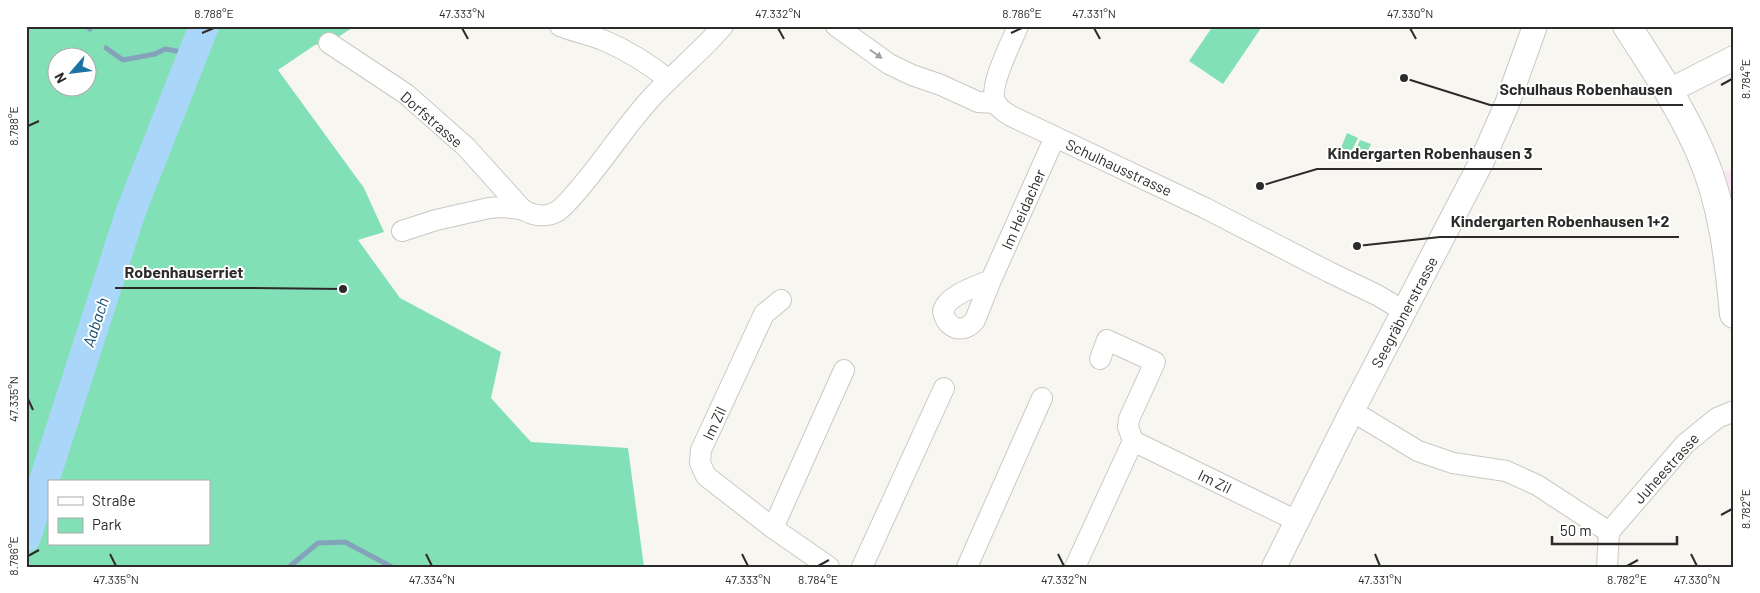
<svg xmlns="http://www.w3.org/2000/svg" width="1760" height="593" viewBox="0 0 1760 593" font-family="Barlow,sans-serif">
  <rect width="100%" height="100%" fill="#f8f6f1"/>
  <polygon fill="#fae5f4" points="1734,170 1734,314 1709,174"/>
  <g fill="#82e0b7" fill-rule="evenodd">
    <path d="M26 26H355L329 43 315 45 278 70 364 188 384 232 358 240 400 298 501 352 491 398 531 442 628 448 644 567H26ZM58 58H88V88H58ZM49 482H209V544H49Z"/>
    <polygon points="1213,26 1259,26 1261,28 1223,84 1189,61"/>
    <polygon points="1347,133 1358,138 1351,152 1341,148"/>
    <polygon points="1360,140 1371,144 1364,159 1354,154"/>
  </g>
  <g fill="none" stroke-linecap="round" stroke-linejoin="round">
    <g stroke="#84a3bb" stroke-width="5">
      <polyline points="87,26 90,29"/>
      <polyline points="106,48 123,60 155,54 165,49 193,54"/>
      <polyline points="289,567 318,543 345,542 392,567"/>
    </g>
    <polyline stroke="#aad7f9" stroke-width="30" points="26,537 131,211 204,26"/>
    <defs>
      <g id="minor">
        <path d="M560 26C575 32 591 35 605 41 629 51 649 64 669 80"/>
        <polyline points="836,26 889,64 912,75 941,85 978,102 996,103"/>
        <path d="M1018 26C1012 42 987 88 996 103 999 109 1006 113 1011 116L1205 208 1329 272 1377 295 1404 311"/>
        <path d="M329 43 406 94 466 147 522 209C533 216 546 218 558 211 566 205 573 196 579 189 605 159 626 125 653 96 675 72 702 51 723 26"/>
        <polyline points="402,231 436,220 489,208 502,207 522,209"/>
        <path d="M991 280 975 320C964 335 946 329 943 311 947 295 977 286 991 280L1055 137"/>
        <polyline points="781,300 764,314 701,450 700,463 706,476 773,528 829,567"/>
        <polyline points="1100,359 1107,340 1155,362 1129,419 1128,427 1133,441"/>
        <polyline points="1352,411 1418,451 1453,463 1506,471 1537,485 1609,532"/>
        <polyline points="773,528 844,370"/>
        <polyline points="862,567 944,388"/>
        <polyline points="967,567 1042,398"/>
        <polyline points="1075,567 1133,441 1297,521"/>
        <polyline points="1607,567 1609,532 1685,444 1717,418 1734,411"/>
      </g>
      <g id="tertiary">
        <polyline points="1669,91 1734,58"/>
        <polyline points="1274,567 1352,411 1482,161 1507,104 1535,26"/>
      </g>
      <path id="secondary" d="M1627 26C1654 68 1682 109 1701 154 1723 204 1729 260 1734 314"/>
    </defs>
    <use href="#minor" stroke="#cac8c3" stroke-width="22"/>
    <use href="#tertiary" stroke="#cac8c3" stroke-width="26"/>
    <use href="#secondary" stroke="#cac8c3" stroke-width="30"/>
    <use href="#minor" stroke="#fff" stroke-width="20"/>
    <use href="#tertiary" stroke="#fff" stroke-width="24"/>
    <use href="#secondary" stroke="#fff" stroke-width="28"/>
  </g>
  <defs><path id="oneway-solid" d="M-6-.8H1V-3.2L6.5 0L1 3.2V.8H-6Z" transform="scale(1.25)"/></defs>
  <use fill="#a0a09f" href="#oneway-solid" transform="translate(876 54) rotate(35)"/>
  <path fill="none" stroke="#2c2b29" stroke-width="2" d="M462 28 468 39M778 28 784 39M1094 28 1100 39M1410 28 1416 39M202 33 214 28M1011 33 1022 28M1721 85 1732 79M28 126 39 121M28 399 33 410M1721 515 1732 509M110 554 116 566M426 554 432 566M742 554 748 566M1058 554 1064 566M1375 554 1380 566M1691 554 1697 566M28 556 39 550M818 566 829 560M1627 566 1638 560"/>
  <g text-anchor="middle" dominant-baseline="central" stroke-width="4" stroke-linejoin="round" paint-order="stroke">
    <g font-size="15" fill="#2c2b29" stroke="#fff">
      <text transform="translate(432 119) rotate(41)">Dorfstrasse</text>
      <text transform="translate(1119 167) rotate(25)">Schulhausstrasse</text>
      <text transform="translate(1023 209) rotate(-66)">Im Heidacher</text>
      <text transform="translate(1404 312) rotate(-62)">Seegräbnerstrasse</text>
      <text transform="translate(714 423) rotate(-65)">Im Zil</text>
      <text transform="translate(1666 468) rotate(-48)">Juheestrasse</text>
      <text transform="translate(1215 481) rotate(26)">Im Zil</text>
    </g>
    <g font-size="16" font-style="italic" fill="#134d72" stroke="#fff">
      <text transform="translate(95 322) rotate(-72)">Aabach</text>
    </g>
  </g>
  <path fill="none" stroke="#2c2b29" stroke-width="2" d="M1404 78L1490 105H1683M1260 186L1317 169H1542M1357 246L1440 237H1679M343 289L254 288H115"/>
  <g fill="#2c2b29" stroke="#fff" stroke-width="2">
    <circle cx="1404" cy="78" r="5"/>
    <circle cx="1260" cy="186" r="5"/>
    <circle cx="1357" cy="246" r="5"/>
    <circle cx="343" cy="289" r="5"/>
  </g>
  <g font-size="16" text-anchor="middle" font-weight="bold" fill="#2c2b29" stroke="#fff" stroke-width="4" stroke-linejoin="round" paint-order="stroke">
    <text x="1586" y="95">Schulhaus Robenhausen</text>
    <text x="1430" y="159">Kindergarten Robenhausen 3</text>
    <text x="1560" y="227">Kindergarten Robenhausen 1+2</text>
    <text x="184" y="278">Robenhauserriet</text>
  </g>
  <rect width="1760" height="593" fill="none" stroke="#ffffff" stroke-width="55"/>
  <rect x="48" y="480" width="162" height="65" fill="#ffffff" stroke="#abaaa9"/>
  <rect x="58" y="497" width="25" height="8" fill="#ffffff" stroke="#abaaa9"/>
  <text x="92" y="506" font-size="15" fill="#2c2b29">Straße</text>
  <rect x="58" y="518" width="25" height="15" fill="#82e0b7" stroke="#abaaa9"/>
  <text x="92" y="530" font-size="15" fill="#2c2b29">Park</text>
  <g transform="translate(72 72) rotate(242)"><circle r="24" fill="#ffffff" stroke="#abaaa9"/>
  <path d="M0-4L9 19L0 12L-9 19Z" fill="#1d74a4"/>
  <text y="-8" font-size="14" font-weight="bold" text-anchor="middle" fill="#2c2b29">N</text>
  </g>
  <path d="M1552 536v8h125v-8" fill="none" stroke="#2c2b29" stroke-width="2.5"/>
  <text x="1560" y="536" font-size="15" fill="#2c2b29" stroke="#ffffff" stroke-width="4" paint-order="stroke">50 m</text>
  <rect x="28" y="28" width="1704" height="538" fill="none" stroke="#2c2b29" stroke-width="2"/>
  <g font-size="12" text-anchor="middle" fill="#2c2b29">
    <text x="214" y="18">8.788°E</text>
    <text x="462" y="18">47.333°N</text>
    <text x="778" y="18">47.332°N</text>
    <text x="1022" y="18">8.786°E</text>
    <text x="1094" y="18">47.331°N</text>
    <text x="1410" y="18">47.330°N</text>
    <text transform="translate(1746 79) rotate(-90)" y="4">8.784°E</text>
    <text transform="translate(14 126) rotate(-90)" y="4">8.788°E</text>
    <text transform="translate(14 399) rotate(-90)" y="4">47.335°N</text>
    <text transform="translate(1746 509) rotate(-90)" y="4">8.782°E</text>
    <text transform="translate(14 556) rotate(-90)" y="4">8.786°E</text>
    <text x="116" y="584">47.335°N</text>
    <text x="432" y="584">47.334°N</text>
    <text x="748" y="584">47.333°N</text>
    <text x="818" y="584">8.784°E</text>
    <text x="1064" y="584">47.332°N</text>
    <text x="1380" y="584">47.331°N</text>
    <text x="1627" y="584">8.782°E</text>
    <text x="1697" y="584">47.330°N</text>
  </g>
</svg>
